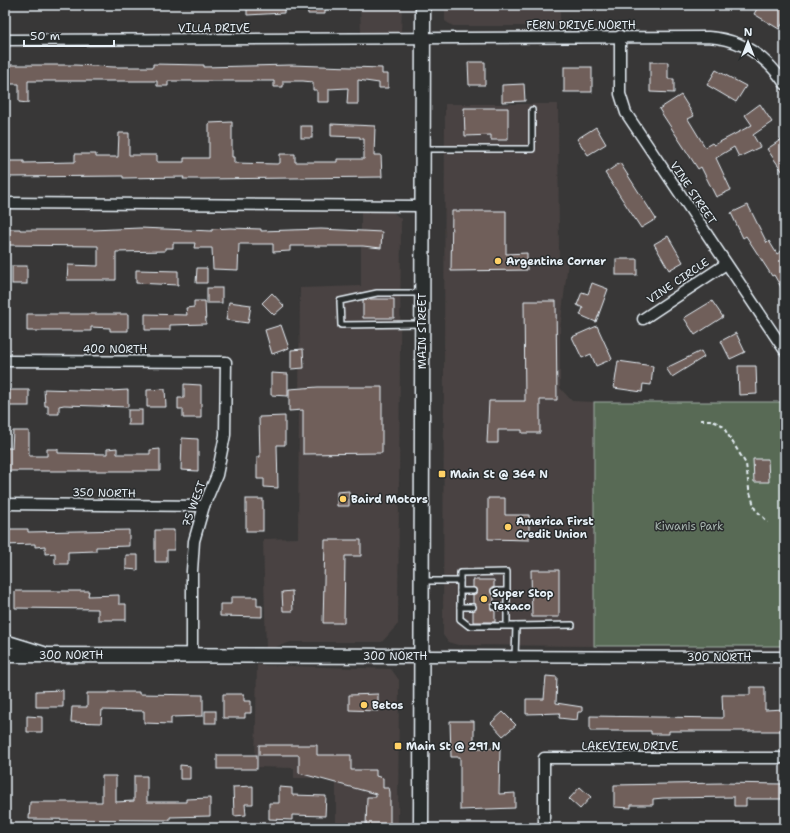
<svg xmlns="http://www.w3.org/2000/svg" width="790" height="833" viewBox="0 0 790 833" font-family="'Shantell Sans',sans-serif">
  <rect width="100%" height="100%" fill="#383737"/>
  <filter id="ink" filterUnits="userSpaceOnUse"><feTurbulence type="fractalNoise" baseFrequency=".025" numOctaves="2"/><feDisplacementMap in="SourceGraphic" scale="8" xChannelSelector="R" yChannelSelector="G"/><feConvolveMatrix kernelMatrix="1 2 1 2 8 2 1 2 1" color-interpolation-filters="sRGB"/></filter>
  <g filter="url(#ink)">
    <g fill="#494342">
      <polygon points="360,5 402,5 401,33 361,33"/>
      <polygon points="445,5 560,5 560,26 453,26 445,21"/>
      <polygon points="445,104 558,104 559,260 568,261 560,329 560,388 572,401 594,402 594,646 458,645 448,642 443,635"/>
      <polygon points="361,212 393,212 401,219 398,624 382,642 291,642 266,650 263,539 298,538 300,288 361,286"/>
      <polygon points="257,665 391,669 399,680 398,828 336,828 336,778 294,778 294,768 255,767"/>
    </g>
    <rect fill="#586b55" stroke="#a0aea6" x="594" y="402" width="191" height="244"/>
    <g fill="#705e5a" stroke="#e8f1f8">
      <polygon points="247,5 284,5 284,13 247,15"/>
      <polygon points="307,5 325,5 325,14 308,14"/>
      <polygon points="759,5 785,5 785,20 779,29 754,14"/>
      <polygon points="468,62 485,62 485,85 469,85"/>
      <polygon points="650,62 668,62 668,79 674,79 674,93 650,92"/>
      <polygon points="153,64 204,65 204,67 291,65 382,68 382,74 388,74 388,88 379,88 379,83 358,80 358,104 347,104 348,88 329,89 329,102 317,102 317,90 313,90 313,82 303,81 283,81 283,87 274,87 274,81 168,81 168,86 157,86 157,81 28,81 28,103 19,102 19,84 5,84 5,65 75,65 114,67 153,67"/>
      <rect x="564" y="67" width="28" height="25"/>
      <polygon points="716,70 746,86 736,102 707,85"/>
      <polygon points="524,84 525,101 502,102 502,85"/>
      <polygon points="681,95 694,116 688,119 705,147 712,143 714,145 752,125 745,115 760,104 772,122 753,135 760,147 739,157 734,147 716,158 731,190 716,197 701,167 698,169 659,109"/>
      <polygon points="464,108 508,108 508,140 491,140 491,135 465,136"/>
      <polygon points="232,122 232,157 234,157 234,163 277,164 280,163 280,154 295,154 295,162 337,162 337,159 364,159 364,139 360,139 360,137 331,136 331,124 375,126 374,155 381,155 382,177 204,179 183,179 184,177 123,178 123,176 6,177 6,161 24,161 24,163 75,162 75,154 96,154 96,157 118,157 119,133 129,133 129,155 157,155 157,162 184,162 184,158 209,158 209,123"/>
      <rect x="301" y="126" width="11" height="12"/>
      <polygon points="596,127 606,144 588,155 577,139"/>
      <polygon points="785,137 785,175 767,149"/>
      <polygon points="620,163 656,219 641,228 605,173"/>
      <polygon points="748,205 767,243 769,241 777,254 785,249 785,294 774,275 772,276 746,236 743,238 731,213"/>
      <polygon points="452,211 506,211 506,254 527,253 527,270 451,271"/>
      <polygon points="140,228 212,231 212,229 230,228 261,229 261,231 321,229 382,232 381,248 363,246 290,246 290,251 273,252 273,244 239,244 238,270 213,269 212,248 194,248 195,243 173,243 173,248 165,248 165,251 116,252 116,280 67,280 68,265 98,266 98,246 5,245 5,229 20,229 20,230 92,230"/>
      <polygon points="668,236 683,262 669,270 654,244"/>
      <rect x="616" y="259" width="21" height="16"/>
      <rect x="12" y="266" width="15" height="18"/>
      <polygon points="197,268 207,268 207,283 196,283"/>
      <polygon points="136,270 178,271 178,285 136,283"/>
      <polygon points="592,283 608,289 596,322 580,315 583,308 577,305 582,292 588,294"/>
      <rect x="207" y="288" width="15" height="15"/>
      <polygon points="272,293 284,306 274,315 262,303"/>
      <polygon points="368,299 394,299 394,318 363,318 363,300"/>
      <polygon points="194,301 205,301 206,324 170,325 170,330 145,330 145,314 187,315 186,308 194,307"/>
      <polygon points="524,301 556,301 557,400 540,400 540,433 522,433 522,430 498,430 498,443 487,443 489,401 525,401"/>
      <polygon points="712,301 723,317 695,335 684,318"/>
      <polygon points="229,302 251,305 248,323 226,320"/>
      <polygon points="27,314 128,314 128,331 110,331 110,328 91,327 91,331 27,331"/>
      <polygon points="281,325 289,348 272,354 265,330"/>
      <polygon points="597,326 612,359 596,366 591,354 582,358 572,337"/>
      <polygon points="736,333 745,352 730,359 721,341"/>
      <polygon points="303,349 304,368 291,369 291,350"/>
      <polygon points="701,351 704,357 672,377 666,368"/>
      <polygon points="618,361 653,366 651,385 643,384 642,392 614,388"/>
      <polygon points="738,366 756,366 757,394 739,395"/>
      <polygon points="271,373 288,374 288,396 271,395"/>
      <polygon points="184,384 201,385 201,418 183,418 183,409 178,409 178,398 184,398"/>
      <polygon points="318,387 382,387 382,453 303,454 303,410 289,411 289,389"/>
      <polygon points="44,389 110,391 128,390 128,407 64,405 59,406 59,414 48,414 48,406 45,406"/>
      <polygon points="165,389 166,407 147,407 147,390"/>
      <rect x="5" y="390" width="24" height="16"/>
      <rect x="128" y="410" width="14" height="15"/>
      <polygon points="285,416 285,445 277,445 278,488 264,487 264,479 257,479 257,457 260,457 259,417"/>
      <polygon points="13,431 29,431 29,456 47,456 47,449 58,449 58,453 107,454 107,449 117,448 117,454 150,454 150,450 160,449 160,471 5,471 5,448 12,448"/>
      <polygon points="182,438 198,439 198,471 181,470"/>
      <polygon points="753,459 768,459 769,482 754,482"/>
      <polygon points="349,491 349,506 337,506 337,492"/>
      <polygon points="488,498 505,498 505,515 529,515 529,540 488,539"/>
      <rect x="246" y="499" width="17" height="32"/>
      <polygon points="5,529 28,529 28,532 129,530 129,546 96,547 96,551 68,552 68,564 55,564 55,553 45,554 45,546 35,547 35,544 5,545"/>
      <polygon points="155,530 174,530 174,550 167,550 167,562 155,562"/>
      <polygon points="325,540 361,540 361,556 345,556 344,623 323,623"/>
      <polygon points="126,555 138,555 138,570 126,569"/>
      <polygon points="531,570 559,570 559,617 532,617"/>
      <polygon points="473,580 494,580 494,587 490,591 494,595 494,603 490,607 495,611 495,622 473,622 473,611 477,607 473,603 473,595 477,591 473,587"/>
      <polygon points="15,591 89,591 88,596 119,595 119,604 126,604 126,620 98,620 98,609 15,608"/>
      <polygon points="292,591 293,611 283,611 282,592"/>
      <polygon points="231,597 257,597 257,606 262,606 262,617 220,616 220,604 231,604"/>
      <polygon points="546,676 557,677 556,703 582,707 582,712 578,712 577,720 559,718 560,713 526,714 526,699 544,699"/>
      <polygon points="750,687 765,687 765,710 785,709 785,731 669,731 669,734 651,734 651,731 590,731 590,716 723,718 722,695 750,695"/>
      <polygon points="63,690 63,707 36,707 36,691"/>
      <polygon points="109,692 139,692 139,694 203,695 203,716 171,717 171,724 144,723 144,711 102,710 101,723 71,722 72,707 87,707 87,693 109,693"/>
      <polygon points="223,694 244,694 244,701 251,701 251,713 245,713 245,718 223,718"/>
      <polygon points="378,694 378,711 349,710 349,695"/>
      <rect x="205" y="711" width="11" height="12"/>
      <polygon points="503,712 516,725 503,736 491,723"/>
      <polygon points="27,716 42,717 42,732 27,732"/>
      <polygon points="450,721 474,721 474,748 500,748 499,794 515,793 515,808 460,810 460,757 451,757"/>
      <polygon points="259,745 317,745 317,755 351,755 351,770 376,770 376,776 383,778 383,788 389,788 390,792 390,828 366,826 367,797 376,797 376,794 299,773 299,755 259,755"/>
      <rect x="217" y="755" width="40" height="14"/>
      <polygon points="180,765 190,766 190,779 180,779"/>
      <polygon points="102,776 116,776 116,802 134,801 134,776 147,776 147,802 186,802 186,799 210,798 210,816 170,817 170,820 29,819 30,802 102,802"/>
      <polygon points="722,783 782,784 782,799 746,799 746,806 734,806 734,797 663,798 653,799 653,805 631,805 631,808 614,807 614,785"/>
      <polygon points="253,786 253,804 245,804 246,815 234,816 233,787"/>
      <polygon points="279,787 292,788 292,795 326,796 325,816 292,815 292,820 269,819 269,803 279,803"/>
      <polygon points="580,787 591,797 580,809 569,799"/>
    </g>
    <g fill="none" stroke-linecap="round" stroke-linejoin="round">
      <defs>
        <g id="lane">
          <polyline points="424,149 532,149 532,110"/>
          <polyline points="421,293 377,293 340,301 341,325 421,324"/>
          <polyline points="423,581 460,581"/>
          <polyline points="460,591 473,591"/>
          <polyline points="494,591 507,591"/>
          <polyline points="460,607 473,607"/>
          <polyline points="494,607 507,607"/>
          <polyline points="507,626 507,572 460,573 460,619 469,626 516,626 515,657"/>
          <polyline points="516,626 572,625"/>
        </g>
        <g id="street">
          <polyline points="620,36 620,94 626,113 785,351"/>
          <path d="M5 40 708 37C741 39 766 56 785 84"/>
          <polyline points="5,203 422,206"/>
          <polyline points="643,319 726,264"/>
          <polyline points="5,361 226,362 225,435 217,475 204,506 194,541 192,571 192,656"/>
          <polyline points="5,504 204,506"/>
          <polyline points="5,640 44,652"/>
          <polyline points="421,656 785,657"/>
          <polyline points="544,828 544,758 785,758"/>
        </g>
        <g id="secondary">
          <polyline points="5,655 421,656"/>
          <polyline points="421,828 423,5"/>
        </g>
      </defs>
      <use href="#lane" stroke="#e8f1f8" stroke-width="8"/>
      <use href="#street" stroke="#e8f1f8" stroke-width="13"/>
      <use href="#secondary" stroke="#e8f1f8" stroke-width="17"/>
      <polyline stroke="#e8f1f8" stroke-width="2" stroke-dasharray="4 3" stroke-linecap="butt" points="700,420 710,420 722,425 746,464 749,489 755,509 768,522"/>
      <use href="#lane" stroke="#2a2d2e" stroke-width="5"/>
      <use href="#street" stroke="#2a2d2e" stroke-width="10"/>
      <use href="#secondary" stroke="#2a2d2e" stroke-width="14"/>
    </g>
  </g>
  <g fill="#ffd166" stroke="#2a2d2e" stroke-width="1.5">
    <circle cx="498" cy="261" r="4"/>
    <rect x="438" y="470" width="8" height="8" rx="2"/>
    <circle cx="343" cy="499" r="4"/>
    <circle cx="508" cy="527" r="4"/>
    <circle cx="484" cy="599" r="4"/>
    <circle cx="364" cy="705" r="4"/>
    <rect x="394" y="742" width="8" height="8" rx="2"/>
  </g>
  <g text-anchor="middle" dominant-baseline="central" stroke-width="3" stroke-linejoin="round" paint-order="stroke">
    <g font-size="11" fill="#e8f1f8" stroke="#2a2d2e">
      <text x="581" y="25">FERN DRIVE NORTH</text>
      <text x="214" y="28">VILLA DRIVE</text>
      <text transform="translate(693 193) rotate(56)">VINE STREET</text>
      <text transform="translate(678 281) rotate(-34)">VINE CIRCLE</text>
      <text transform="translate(422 331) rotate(-90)">MAIN STREET</text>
      <text x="115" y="349">400 NORTH</text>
      <text transform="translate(104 493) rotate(1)">350 NORTH</text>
      <text transform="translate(194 504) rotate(-70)">75 WEST</text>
      <text x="71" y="655">300 NORTH</text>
      <text x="395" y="656">300 NORTH</text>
      <text x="719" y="657">300 NORTH</text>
      <text x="630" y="746">LAKEVIEW DRIVE</text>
    </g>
    <g font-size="11" font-weight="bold" fill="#e8f1f8" stroke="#2a2d2e" text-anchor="start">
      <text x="506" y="261">Argentine Corner</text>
      <text x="450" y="474">Main St @ 364 N</text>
      <text x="351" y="499">Baird Motors</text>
      <text x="516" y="521">America First<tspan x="516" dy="13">Credit Union</tspan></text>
      <text x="492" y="593">Super Stop<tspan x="492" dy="13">Texaco</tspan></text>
      <text x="372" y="705">Betos</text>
      <text x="406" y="746">Main St @ 291 N</text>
    </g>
    <g font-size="11" fill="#a7b5af" stroke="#2a2d2e">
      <text x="689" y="526">Kiwanis Park</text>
    </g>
  </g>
  <rect width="790" height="833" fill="none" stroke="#2a2d2e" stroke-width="20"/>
  <rect x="10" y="10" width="770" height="813" fill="none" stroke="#e8f1f8" stroke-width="1.5" filter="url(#ink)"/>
  <g transform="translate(748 42)" stroke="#2a2d2e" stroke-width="3" paint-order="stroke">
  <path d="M0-3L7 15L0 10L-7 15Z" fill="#e8f1f8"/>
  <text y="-6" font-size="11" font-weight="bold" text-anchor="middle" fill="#e8f1f8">N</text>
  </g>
  <path d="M24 40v6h90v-6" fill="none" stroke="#e8f1f8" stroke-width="2"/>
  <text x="30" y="40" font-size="12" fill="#e8f1f8" stroke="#2a2d2e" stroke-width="3" paint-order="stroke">50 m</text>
</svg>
